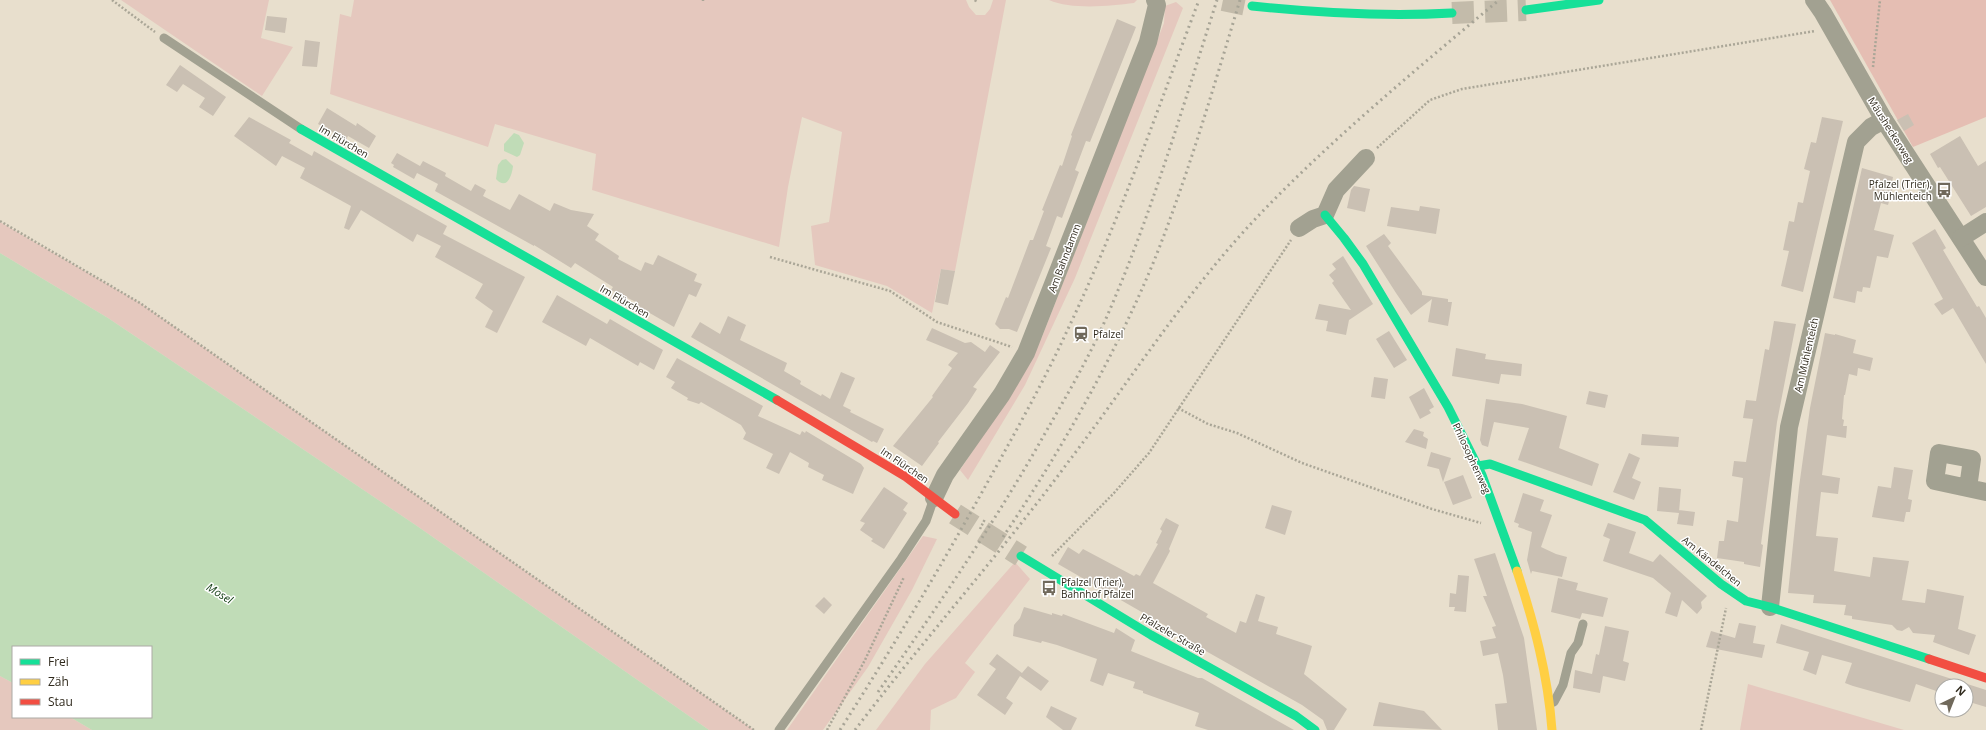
<svg xmlns="http://www.w3.org/2000/svg" width="1986" height="730" viewBox="0 0 1986 730" font-family="'Open Sans',sans-serif">
  <rect width="100%" height="100%" fill="#e8dfcd"/>
  <g fill="#e5c8be">
    <polygon points="121,0 269,0 261,38 293,47 262,96"/>
    <polygon points="354,0 966,0 969,7 976,15 985,15 990,9 993,0 1006,0 955,271 941,269 932,313 887,286 815,265 811,226 829,222 842,132 802,117 788,187 779,247 592,190 596,154 495,124 488,147 330,94 340,14 351,17"/>
    <path d="M1049 0H1137L1134 3C1110 6 1072 10 1049 0Z"/>
    <polygon points="1176,2 1183,8 1075,278 1025,385 968,480 960,470 1021,379 1042,337 1164,23 1165,6"/>
    <polygon points="0,222 140,303 754,730 709,730 417,526 108,318 0,253"/>
    <polygon points="923,536 937,539 912,590 868,667 823,730 787,730"/>
    <polygon points="1015,562 1030,579 965,663 975,672 956,698 931,710 930,730 876,730 925,664"/>
    <polygon points="0,676 13,683 13,717 70,717 92,730 0,730"/>
    <polygon points="1748,684 1904,730 1740,730"/>
  </g>
  <polygon fill="#e5beb3" points="1830,0 1986,0 1986,117 1913,147"/>
  <g fill="#c0dcb7">
    <polygon points="514,133 519,135 524,143 520,155 517,157 504,151 504,144"/>
    <path d="M506 159 513 166C512 175 507 191 496 179L498 165 502 160Z"/>
    <polygon points="0,253 108,318 417,526 709,730 92,730 70,717 151,717 151,647 13,647 13,683 0,676"/>
  </g>
  <g fill="#cac0b3">
    <polygon points="267,16 287,18 285,33 265,30"/>
    <polygon points="1117,19 1136,27 1090,142 1086,141 1075,170 1079,172 1062,218 1057,216 1046,246 1051,248 1017,332 1009,329 1000,329 995,324 1006,297 1008,298 1030,240 1033,240 1044,211 1042,210 1060,165 1062,166 1072,136 1071,135"/>
    <polygon points="305,40 320,42 317,67 302,66"/>
    <polygon points="180,65 226,97 213,116 199,107 205,98 183,84 177,92 166,85"/>
    <polygon points="327,108 356,126 357,123 376,136 369,148 348,136 346,140 318,124"/>
    <polygon points="1908,114 1914,125 1904,131 1897,120"/>
    <polygon points="249,117 291,140 289,143 312,156 314,151 447,226 443,234 525,277 497,333 485,327 493,311 475,298 483,284 435,257 441,246 417,234 413,242 361,210 349,230 344,228 351,206 300,178 305,168 282,156 276,166 234,136"/>
    <polygon points="1822,117 1843,121 1803,292 1781,286 1789,251 1783,250 1789,221 1794,222 1798,202 1803,203 1810,171 1804,169 1811,142 1816,143"/>
    <polygon points="1960,136 1978,166 1986,161 1986,207 1971,216 1940,167 1938,168 1930,154"/>
    <polygon points="397,153 420,166 423,161 446,173 445,176 471,191 475,184 486,190 483,196 510,210 519,194 550,211 554,203 571,210 594,214 587,226 599,234 595,240 619,256 618,259 641,271 645,262 653,265 658,255 697,274 694,281 702,284 696,297 689,294 674,327 634,304 636,302 611,290 613,287 575,263 571,268 534,245 534,246 435,191 438,184 417,173 414,179 393,167 394,165 391,163"/>
    <polygon points="1862,168 1893,177 1892,182 1894,183 1888,205 1881,203 1874,230 1894,235 1888,258 1877,256 1870,288 1863,287 1862,292 1857,291 1855,303 1833,298"/>
    <polygon points="1354,186 1370,189 1365,212 1347,208 1351,190"/>
    <polygon points="1420,206 1440,209 1436,234 1387,226 1391,207 1419,211"/>
    <polygon points="1935,229 1946,248 1943,250 1977,307 1979,306 1986,318 1986,364 1953,308 1942,315 1934,304 1943,299 1912,243"/>
    <polygon points="1384,234 1391,243 1388,246 1422,292 1422,295 1448,299 1448,302 1452,302 1448,326 1428,322 1432,299 1411,315 1396,293 1366,246"/>
    <polygon points="1343,256 1373,304 1349,320 1346,335 1326,331 1328,321 1315,319 1319,304 1351,310 1332,283 1334,281 1329,275 1336,269 1332,264"/>
    <polygon points="941,269 955,271 948,305 935,302"/>
    <polygon points="557,295 607,324 610,319 663,350 654,370 640,362 638,366 590,338 586,346 542,322"/>
    <polygon points="728,316 746,325 740,340 787,363 784,371 801,381 800,384 821,396 822,394 830,399 841,372 855,378 843,406 851,410 850,412 884,429 877,443 873,441 872,442 691,337 700,322 720,334"/>
    <polygon points="1774,321 1796,324 1777,422 1761,544 1763,545 1760,567 1744,564 1744,562 1717,558 1719,541 1724,541 1727,520 1738,522 1743,478 1732,476 1734,461 1746,462 1753,419 1743,418 1746,400 1756,401 1765,349 1769,350"/>
    <polygon points="932,328 965,343 971,342 985,352 990,345 1000,352 973,387 977,389 968,403 938,442 939,443 922,466 893,446 933,397 932,396 952,368 948,365 958,353 926,340"/>
    <polygon points="1389,331 1407,360 1394,368 1376,339"/>
    <polygon points="1825,333 1835,335 1835,334 1856,340 1853,353 1873,358 1870,371 1858,368 1857,376 1849,374 1845,395 1844,395 1842,419 1844,420 1843,426 1847,426 1846,438 1827,435 1822,475 1840,478 1838,494 1821,492 1816,536 1838,538 1834,571 1870,577 1873,557 1909,561 1902,600 1925,603 1927,589 1964,596 1958,629 1976,635 1969,655 1933,642 1935,635 1913,633 1909,627 1902,631 1897,630 1892,625 1852,619 1852,616 1844,615 1846,605 1813,603 1814,595 1788,593 1799,487 1810,408"/>
    <polygon points="1456,348 1486,354 1485,359 1522,364 1521,376 1501,374 1499,384 1452,376"/>
    <polygon points="677,358 763,406 758,416 800,435 802,431 805,433 806,431 861,464 864,468 853,494 822,480 824,475 808,467 809,463 790,452 779,474 766,468 773,454 743,439 746,433 741,425 701,402 699,404 687,400 688,398 671,388 675,382 666,377"/>
    <polygon points="1374,377 1388,379 1385,399 1371,397"/>
    <polygon points="1424,388 1434,407 1429,410 1431,413 1420,419 1409,397"/>
    <polygon points="1589,391 1608,395 1605,408 1586,404"/>
    <polygon points="1486,399 1522,404 1567,416 1559,448 1599,464 1592,486 1518,460 1529,428 1494,422 1488,447 1482,445 1480,440"/>
    <polygon points="1414,429 1424,432 1423,436 1428,439 1426,449 1405,442"/>
    <polygon points="1642,434 1679,437 1678,447 1641,445"/>
    <polygon points="1431,452 1451,458 1443,482 1439,469 1427,466"/>
    <polygon points="1629,453 1640,458 1632,478 1641,482 1634,500 1613,492"/>
    <polygon points="1894,467 1913,470 1908,499 1912,500 1910,512 1906,512 1904,522 1872,517 1878,486 1891,488"/>
    <polygon points="1463,475 1472,498 1453,505 1444,482"/>
    <polygon points="884,487 908,503 903,510 907,513 884,549 871,541 873,539 860,530 865,523 860,521"/>
    <polygon points="1659,487 1681,489 1679,512 1679,510 1695,512 1693,526 1677,524 1679,513 1657,511"/>
    <polygon points="1523,493 1544,500 1540,511 1552,515 1541,547 1556,554 1567,557 1562,577 1532,571 1531,574 1527,560 1532,532 1518,527 1519,524 1514,522"/>
    <polygon points="1272,505 1292,511 1285,535 1265,528"/>
    <polygon points="1166,518 1179,525 1169,549 1170,551 1153,583 1208,614 1206,617 1236,633 1240,621 1246,623 1256,594 1265,597 1258,621 1278,627 1276,634 1312,646 1304,674 1347,709 1334,730 1327,730 1323,720 1302,705 1172,632 1173,630 1058,564 1068,547 1079,554 1083,549 1134,576 1136,574 1140,576 1158,544 1156,543 1162,531 1160,529"/>
    <polygon points="1608,523 1636,532 1629,553 1653,562 1660,554 1707,596 1701,602 1702,608 1697,614 1682,600 1677,617 1665,613 1671,593 1653,578 1603,561 1610,539 1603,536"/>
    <polygon points="1495,553 1524,638 1537,730 1498,730 1495,704 1507,703 1503,675 1498,653 1483,656 1480,641 1496,638 1492,627 1496,626 1483,596 1487,596 1474,559"/>
    <polygon points="1458,575 1469,576 1466,612 1454,611 1455,607 1449,607 1450,593 1456,594"/>
    <polygon points="1558,578 1578,583 1576,590 1608,598 1603,617 1582,613 1580,619 1551,612"/>
    <polygon points="824,597 832,605 824,614 815,606"/>
    <polygon points="1024,607 1052,615 1052,613 1062,616 1063,614 1114,633 1116,628 1135,640 1131,651 1198,678 1202,678 1294,730 1208,730 1195,726 1199,713 1143,693 1143,691 1133,688 1135,682 1108,673 1103,686 1090,681 1097,659 1057,645 1042,641 1041,643 1013,636 1014,625 1020,618"/>
    <polygon points="1739,623 1756,626 1753,643 1765,645 1762,658 1706,647 1711,631 1735,638"/>
    <polygon points="1781,624 1986,690 1986,707 1966,701 1966,686 1942,686 1942,693 1916,684 1910,702 1853,686 1845,683 1852,663 1822,655 1816,675 1803,670 1809,652 1776,643"/>
    <polygon points="1605,626 1629,631 1623,661 1629,663 1625,681 1603,676 1600,693 1573,688 1575,670 1592,674 1596,654 1599,655"/>
    <polygon points="997,654 1022,673 1028,666 1049,681 1041,691 1020,676 1006,698 1013,703 1005,715 977,695 996,669 989,664"/>
    <polygon points="1379,702 1424,711 1442,730 1373,726"/>
    <polygon points="1051,706 1077,718 1071,730 1063,730 1046,717"/>
  </g>
  <g fill="none" stroke-linecap="round" stroke-linejoin="round">
    <polyline stroke="#c3bbaa" stroke-width="22" stroke-dasharray="22 11" stroke-linecap="butt" points="955,514 1021,556"/>
    <g stroke="#c3bbaa" stroke-width="22" stroke-dasharray="22 11" stroke-linecap="butt">
      <polyline points="1223,0 1252,6"/>
      <polyline points="1452,13 1526,10"/>
    </g>
    <g stroke="#aaa697" stroke-width="2.5" stroke-dasharray="2 2" stroke-linecap="butt">
      <polyline points="112,0 155,32"/>
      <polyline points="975,0 977,3"/>
      <polyline points="703,1 703,0"/>
      <polyline points="1873,67 1880,0"/>
      <polyline points="1377,148 1430,100 1462,89 1815,31"/>
      <polyline points="0,221 140,303 754,730"/>
      <polyline points="770,257 890,291 937,322 1012,347"/>
      <polyline points="1178,408 1208,424 1237,433 1302,463 1432,509 1481,523"/>
      <polyline points="980,529 985,519"/>
      <polyline points="1052,556 1114,493 1149,453 1291,240"/>
      <polyline points="827,730 865,660 904,577"/>
      <polyline points="1701,730 1726,608"/>
    </g>
    <g stroke="#a2a191" stroke-width="9">
      <polyline points="164,38 301,129"/>
      <polyline points="1554,702 1563,685 1571,653 1578,643 1583,624"/>
      <polyline points="779,730 901,559 926,521 934,498"/>
    </g>
    <g stroke="#a2a191" stroke-width="18">
      <polyline points="1814,0 1823,13 1884,120 1986,277"/>
      <polyline points="1299,228 1313,219 1325,215 1336,190 1366,158"/>
      <polyline points="1961,238 1986,222"/>
      <polyline points="1968,488 1972,459 1939,453 1935,481 1986,492"/>
      <polyline points="934,498 945,475 1002,394 1026,353 1148,42 1157,5 1155,0"/>
      <polyline points="1770,607 1789,427 1856,142 1871,127 1884,120"/>
    </g>
    <g stroke="#16e098" stroke-width="9">
      <path d="M1252 6C1319 13 1385 17 1452 13"/>
      <polyline points="1526,10 1599,0"/>
      <polyline points="301,129 777,400"/>
      <polyline points="1325,215 1344,238 1363,264 1448,407 1482,475 1517,571"/>
      <polyline points="1478,466 1490,464 1645,520 1721,584 1746,601 1770,607 1929,659"/>
      <polyline points="1021,556 1151,635 1296,716 1315,730"/>
    </g>
    <path stroke="#ffcf43" stroke-width="9" d="M1517 571C1534 623 1548 675 1552 730"/>
    <g stroke="#f24e42" stroke-width="9">
      <polyline points="777,400 906,477 955,514"/>
      <polyline points="1929,659 1986,678"/>
    </g>
    <g stroke="#a7a496" stroke-width="3" stroke-dasharray="2 4" stroke-linecap="butt">
      <path d="M1003 537C1062 449 1116 354 1156 256 1189 172 1214 86 1240 0"/>
      <path d="M878 692C933 613 987 534 1035 451 1057 412 1080 374 1099 334 1148 227 1181 112 1217 0"/>
      <path d="M840 730C893 647 943 563 991 476 1017 429 1044 381 1067 331 1118 224 1157 111 1199 0"/>
      <path d="M855 730C924 639 1001 553 1069 461 1132 378 1188 289 1261 213 1335 136 1418 68 1499 0"/>
    </g>
  </g>
  <defs>
    <symbol id="bus-bare" viewBox="-9 -9 18 18"><path d="M-5-6H5V4H4V6H2V4H-2V6H-4V4H-5ZM-3.5-4V0h7V-4ZM-3.5 1.2v1.5H-2V1.2ZM2 1.2v1.5H3.5V1.2Z" fill="#70695b" stroke="#fff" stroke-width="2.5" paint-order="stroke"/></symbol>
    <symbol id="station-bare" viewBox="-9 -9 18 18"><path d="M-3-6H3Q5-6 5-4V2Q5 4 3 4L4.5 6H3L1.5 4h-3L-3 6H-4.5L-3 4Q-5 4-5 2V-4Q-5-6-3-6ZM-3.5-4v3h7v-3ZM-3.5 1v1.5H-2V1ZM2 1v1.5H3.5V1Z" fill="#70695b" stroke="#fff" stroke-width="2.5" paint-order="stroke"/></symbol>
  </defs>
  <g fill-rule="evenodd">
    <use href="#bus-bare" x="1933" y="179" width="22" height="22"/>
    <use href="#station-bare" x="1070" y="323" width="22" height="22"/>
    <use href="#bus-bare" x="1038" y="577" width="22" height="22"/>
  </g>
  <g text-anchor="middle" dominant-baseline="central" stroke-width="3" stroke-linejoin="round" paint-order="stroke">
    <g font-size="10" fill="#302a1d" stroke="#fff">
      <text transform="translate(1891 130) rotate(58)">Mäusheckerweg</text>
      <text transform="translate(344 141) rotate(30)">Im Flürchen</text>
      <text transform="translate(1064 258) rotate(-69)">Am Bahndamm</text>
      <text transform="translate(625 301) rotate(30)">Im Flürchen</text>
      <text transform="translate(1806 355) rotate(-77)">Am Mühlenteich</text>
      <text transform="translate(1472 458) rotate(65)">Philosophenweg</text>
      <text transform="translate(905 465) rotate(34)">Im Flürchen</text>
      <text transform="translate(1712 561) rotate(39)">Am Kändelchen</text>
      <text transform="translate(1173 634) rotate(30)">Pfalzeler Straße</text>
    </g>
    <g font-size="10" fill="#302a1d" stroke="#fff" text-anchor="start">
      <text x="1932" y="184" text-anchor="end">Pfalzel (Trier),<tspan x="1932" dy="12">Mühlenteich</tspan></text>
      <text x="1093" y="334">Pfalzel</text>
      <text x="1061" y="582">Pfalzel (Trier),<tspan x="1061" dy="12">Bahnhof Pfalzel</tspan></text>
    </g>
    <g font-size="11" font-style="italic" fill="#0d390e" stroke="#fff">
      <text transform="translate(220 593) rotate(32)">Mosel</text>
    </g>
  </g>
  <rect x="12" y="646" width="140" height="72" fill="#ffffff" stroke="#acaaa5"/>
  <rect x="20" y="659" width="20" height="6" fill="#16e098" stroke="#acaaa5"/>
  <text x="48" y="666" font-size="12" fill="#302a1d">Frei</text>
  <rect x="20" y="679" width="20" height="6" fill="#ffcf43" stroke="#acaaa5"/>
  <text x="48" y="686" font-size="12" fill="#302a1d">Zäh</text>
  <rect x="20" y="699" width="20" height="6" fill="#f24e42" stroke="#acaaa5"/>
  <text x="48" y="706" font-size="12" fill="#302a1d">Stau</text>
  <g transform="translate(1954 698) rotate(43)"><circle r="19" fill="#ffffff" stroke="#acaaa5"/>
  <path d="M0-3L7 15L0 10L-7 15Z" fill="#70695b"/>
  <text y="-6" font-size="11" font-weight="bold" text-anchor="middle" fill="#302a1d">N</text>
  </g>
</svg>
